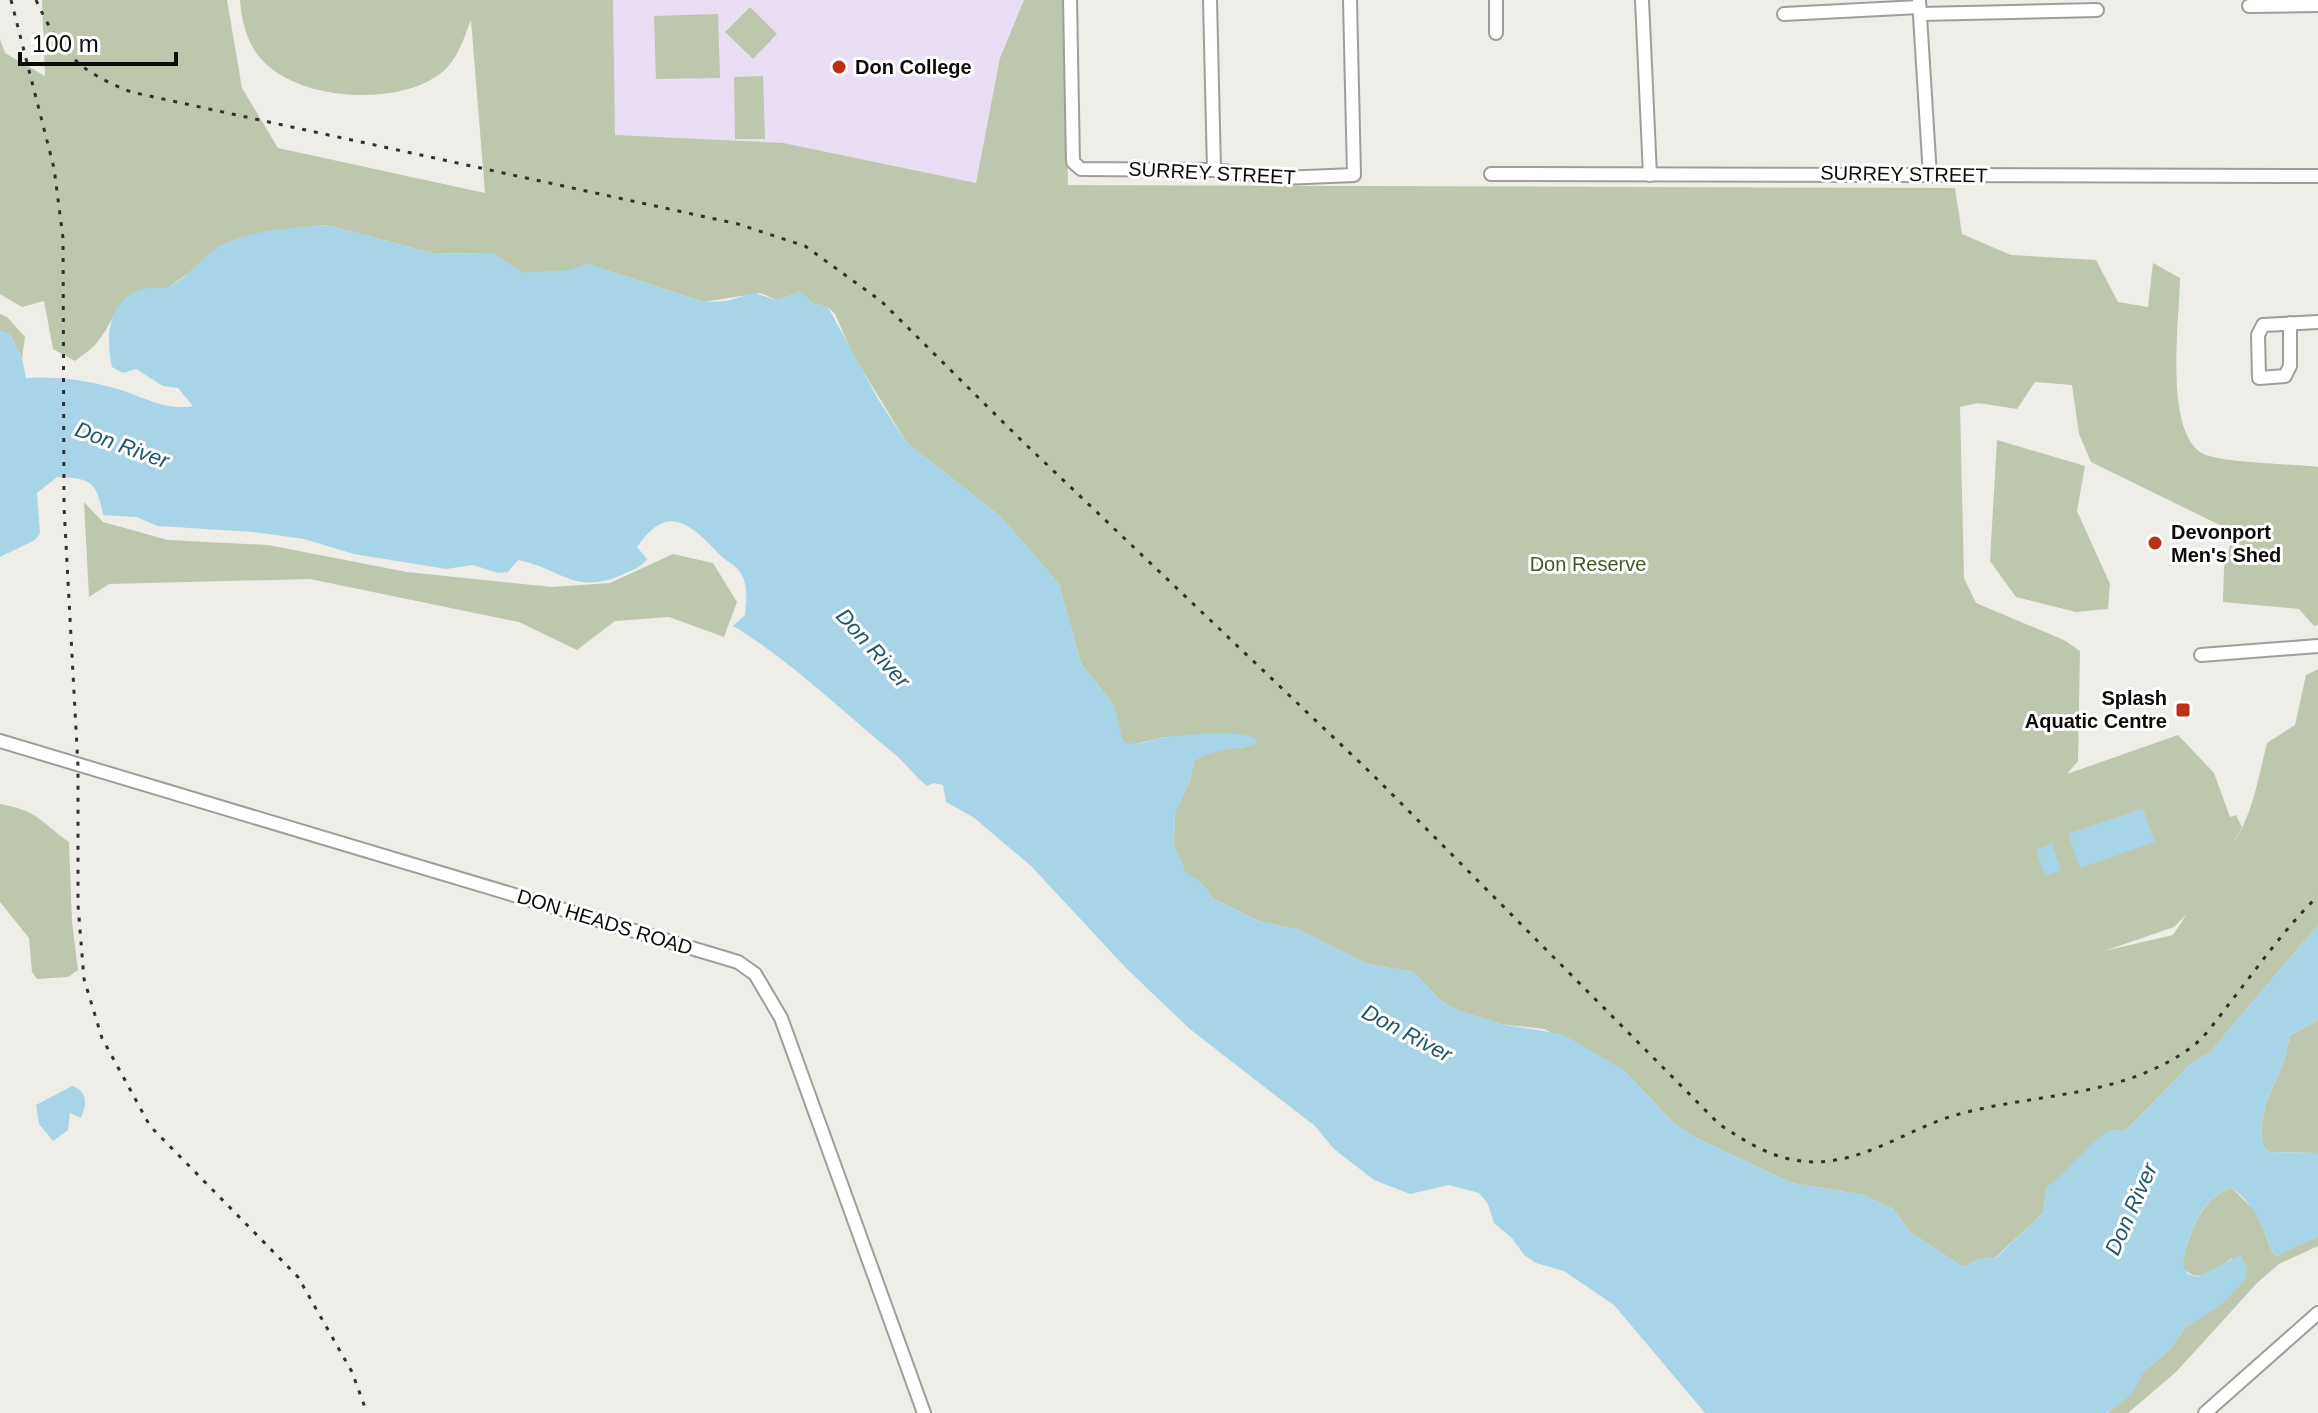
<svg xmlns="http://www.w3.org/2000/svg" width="2318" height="1413" viewBox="0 0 2318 1413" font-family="Helvetica,sans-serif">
  <rect width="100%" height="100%" fill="#eeede8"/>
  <polygon fill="#e9def3" points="613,0 1064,0 977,183 614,135"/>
  <g fill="#bdc7ae" fill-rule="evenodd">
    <path d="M42 0H227L242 88 278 148 485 193 471 20C463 40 457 63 437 76 393 106 301 100 264 62 247 45 242 23 240 0H613L615 135 783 143 976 183 1000 58 1024 0H1064L1068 185 1955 188 1962 234 2011 255 2096 260 2118 302 2148 307 2153 263 2180 278C2180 318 2162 438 2206 455 2229 463 2291 464 2318 467V625L2314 626 2299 609 2223 602 2224 567 2234 532 2091 462 2079 434 2072 385 2035 382 2017 409 1978 403 1960 407 1964 578 1976 603 2064 640 2080 651 2078 761 2067 774 2178 735 2214 773 2230 817 2236 815 2242 827 2232 845C2253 815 2258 778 2267 743L2295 725 2306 675 2318 669V925L2211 1051 2192 1063 2126 1130 2100 1137 2063 1177 2047 1186 2043 1213 1995 1258 1980 1259 1963 1267 1910 1232 1893 1209 1863 1195 1791 1183 1694 1137 1675 1124 1622 1069 1544 1029 1500 1024 1457 1010 1442 1002 1413 972 1367 964 1299 930 1258 921 1214 899 1200 882 1186 874 1174 845 1175 812 1189 783 1194 761 1211 750 1246 747 1165 737 1131 745 1122 741 1113 704 1081 664 1059 584 1000 516 907 443 853 355 835 314 828 307 814 304 800 292 777 300 760 293 704 302 587 264 569 271 523 273 493 254 432 253 326 225 271 231 228 243 167 289C111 286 122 315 95 345 89 351 81 356 75 361L53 349 44 301 22 307 0 294V39L5 53 45 76ZM2187 914 2173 935 2104 951 2174 927Z"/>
    <polygon points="750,7 777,34 753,59 725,32"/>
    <polygon points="718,14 720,78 656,79 654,16"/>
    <polygon points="763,76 765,139 735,139 734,77"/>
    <polygon points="0,314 7,317 25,337 22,358 10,334 0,331"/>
    <polygon points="1997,440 2085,466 2077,511 2110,584 2108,609 2076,612 2016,597 1990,561"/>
    <polygon points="84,502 103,522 168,540 268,545 407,572 552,587 610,583 673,554 713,563 737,602 724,637 669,617 615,621 577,650 519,622 310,579 109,584 89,597"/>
    <path d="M0 804C39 811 39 821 69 842L72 922 78 970 68 977 37 979 32 972 29 938 0 902Z"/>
    <path d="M2318 1020V1153L2270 1152 2264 1147C2253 1105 2287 1074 2289 1036Z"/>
    <path d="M2232 1188 2257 1213 2273 1253 2277 1256 2312 1238 2318 1237V1246L2279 1264 2258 1282 2176 1372 2128 1413H2107L2130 1395 2143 1372 2169 1350 2186 1327 2201 1317 2232 1258C2216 1269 2197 1287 2182 1266 2187 1238 2202 1195 2232 1188Z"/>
  </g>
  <g fill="#a7d5e7">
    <path d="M326 225 432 253 494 254 523 273 569 270 587 264 704 302 726 301 754 293 777 300 800 292 814 304 828 307 878 399 907 443 1000 516 1059 584 1081 664 1113 704 1123 741C1137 748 1151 739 1167 737 1185 735 1244 729 1256 740V744C1234 751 1215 748 1194 761L1189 783 1175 812 1174 845 1186 873 1200 882 1214 899 1258 921 1299 930 1367 964 1413 972 1442 1002 1457 1010 1500 1024 1562 1034 1622 1069 1675 1124 1694 1137 1791 1183 1863 1195 1893 1209 1910 1232 1963 1267 1980 1259 1996 1258 2043 1213 2047 1186C2067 1175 2095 1133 2113 1130 2117 1129 2122 1131 2126 1130L2192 1063 2211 1051 2318 925V1020L2289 1036C2287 1074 2253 1105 2264 1147L2270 1152 2318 1153V1237L2277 1256 2273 1253C2264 1228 2254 1204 2232 1188 2202 1195 2186 1238 2183 1266L2188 1274 2198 1277 2240 1255 2247 1267 2246 1279 2221 1305 2186 1327 2169 1350 2143 1372 2131 1395 2106 1413H1705L1614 1305 1564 1271 1536 1263 1524 1255 1512 1238 1494 1223 1488 1204 1479 1193 1449 1185 1410 1194 1374 1180 1334 1149 1315 1126 1191 1030 1127 969 1031 866 973 817 946 802 943 785 934 783 927 786C914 776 905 762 892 752 840 709 790 660 733 626L745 615C746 601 749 585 740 572 736 565 727 562 721 556 692 526 669 500 637 547L647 559C641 567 635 569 626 573 575 597 563 569 518 560L508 572 498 573 473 565 446 569 354 554 304 539 254 532 158 526 136 517 103 515C97 481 90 478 57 477L37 493 40 533 35 540 0 557V331L10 334 22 358 26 378C55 376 86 380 114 388 140 395 166 412 193 406L178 388 163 386 136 369 123 373 112 367C105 337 108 295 147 288 155 287 163 291 171 286 189 276 201 258 218 247 248 229 292 229 326 225Z"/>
    <polygon points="2143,808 2155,842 2080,868 2068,834"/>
    <polygon points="2052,844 2061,870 2045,876 2036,850"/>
    <path d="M72 1086C88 1091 87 1104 81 1118L70 1113 68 1130 53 1141 39 1124 36 1105Z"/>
  </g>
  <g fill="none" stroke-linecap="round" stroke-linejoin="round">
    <defs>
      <g id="minor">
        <polyline points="1070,0 1073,162 1081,169 1214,170 1282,178 1354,175 1350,0"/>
        <polyline points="1210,0 1214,170"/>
        <polyline points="1496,0 1496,33"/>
        <polyline points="1642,0 1650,175"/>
        <polyline points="1919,0 1930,176"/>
        <polyline points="2249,6 2318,5"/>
        <polyline points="1784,14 1919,7"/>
        <polyline points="1920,14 2097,10"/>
        <polyline points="1491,174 2318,176"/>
        <polyline points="2290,323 2290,366 2285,376 2259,378 2258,335 2263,325 2318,322"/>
        <polyline points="2201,655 2318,646"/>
        <polyline points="0,741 738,962 755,974 781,1018 924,1413"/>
        <polyline points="2205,1413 2318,1313"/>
      </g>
    </defs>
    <use href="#minor" stroke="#9f9e99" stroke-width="16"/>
    <use href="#minor" stroke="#fff" stroke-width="12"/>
    <g stroke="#32312f" stroke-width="3" stroke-dasharray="4 8" stroke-linecap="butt">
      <polyline points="11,0 54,168 63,238 64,507 78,766 78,905 84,979 102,1038 150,1126 298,1277 352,1372 367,1413"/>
      <path d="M36 0C60 52 78 71 131 92L738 224 805 246 881 301 1019 438 1375 777 1719 1124C1749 1144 1776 1161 1813 1162 1869 1162 1911 1126 1963 1113 2040 1093 2121 1097 2189 1049 2205 1038 2217 1019 2229 1004 2258 967 2285 928 2318 896"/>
    </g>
  </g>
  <g fill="#bc3116" stroke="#fff" stroke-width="3">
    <circle cx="839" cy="67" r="8"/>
    <circle cx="2155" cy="543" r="8"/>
    <rect x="2175" y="702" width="16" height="16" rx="4"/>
  </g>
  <g text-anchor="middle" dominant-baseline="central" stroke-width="6" stroke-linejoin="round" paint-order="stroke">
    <g font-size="20" font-weight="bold" fill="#0c0b0a" stroke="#fff" text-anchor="start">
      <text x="855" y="67">Don College</text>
      <text x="2171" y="532">Devonport<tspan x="2171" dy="23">Men's Shed</tspan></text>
      <text x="2167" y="698" text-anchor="end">Splash<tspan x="2167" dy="23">Aquatic Centre</tspan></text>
    </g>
    <g font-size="20" fill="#0c0b0a" stroke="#fff">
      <text transform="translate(1212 173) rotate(3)">SURREY STREET</text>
      <text transform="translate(1904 174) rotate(1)">SURREY STREET</text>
      <text transform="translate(605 922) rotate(17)">DON HEADS ROAD</text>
    </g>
    <g font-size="20" fill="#455820" stroke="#fff">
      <text x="1588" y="564">Don Reserve</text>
    </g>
    <g font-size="22" font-style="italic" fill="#1d576a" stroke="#fff">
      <text transform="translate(122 445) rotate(20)">Don River</text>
      <text transform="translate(873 648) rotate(48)">Don River</text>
      <text transform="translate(1407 1033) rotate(28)">Don River</text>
      <text transform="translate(2131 1209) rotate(-66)">Don River</text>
    </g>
  </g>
  <path d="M20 52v12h156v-12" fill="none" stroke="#0c0b0a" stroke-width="4"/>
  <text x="32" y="52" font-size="24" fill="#0c0b0a" stroke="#ffffff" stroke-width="6" paint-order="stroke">100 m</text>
</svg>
